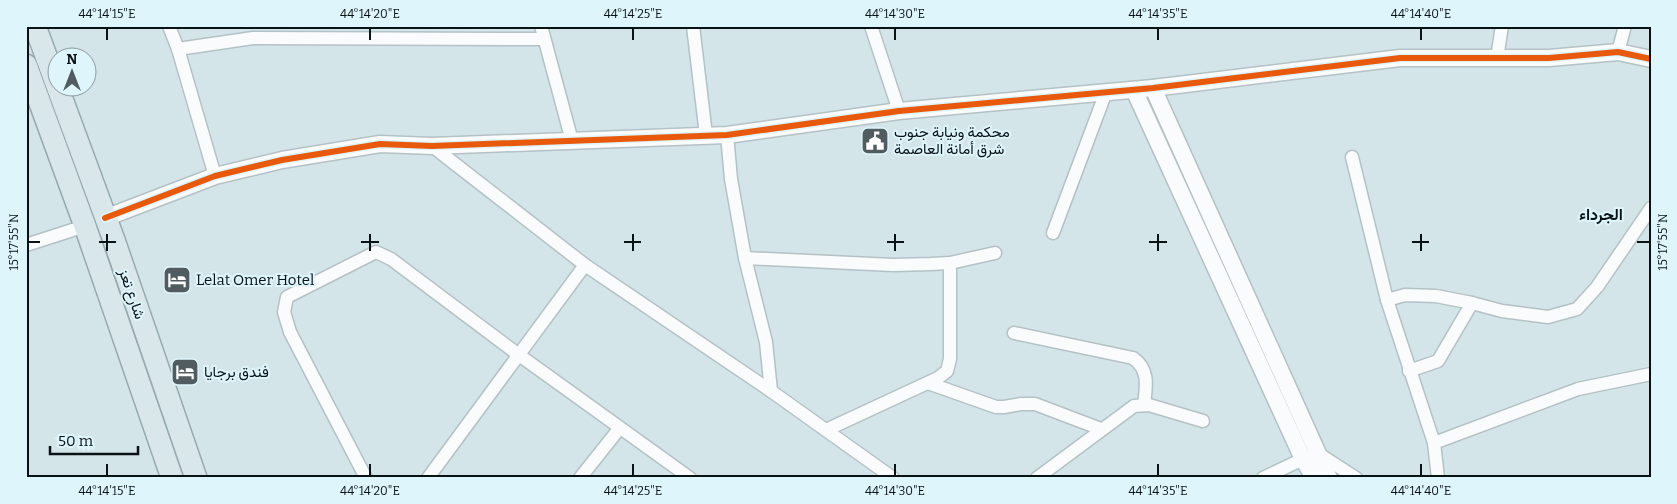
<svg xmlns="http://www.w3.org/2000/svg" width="1677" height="504" viewBox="0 0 1677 504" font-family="Bitter,Vazirmatn,serif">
  <rect width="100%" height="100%" fill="#d4e5ea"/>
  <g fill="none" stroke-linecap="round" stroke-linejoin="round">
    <defs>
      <g id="minor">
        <polyline points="169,26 178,49"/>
        <polyline points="541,26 572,141"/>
        <polyline points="693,26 706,135"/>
        <polyline points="871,26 899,111"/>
        <polyline points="1618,52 1625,26"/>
        <polyline points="1497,58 1502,26"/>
        <polyline points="727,135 731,179 745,258 766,342 771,391"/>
        <polyline points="432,146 585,265 771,391 893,478"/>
        <polyline points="1352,157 1387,300 1434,443 1438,478"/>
        <polyline points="215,176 178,49 253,38 544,39"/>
        <polyline points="1053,233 1106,92"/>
        <polyline points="26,245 85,226"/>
        <polyline points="745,258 893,265 931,264 950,263 995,253"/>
        <polyline points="1387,300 1405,295 1436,296 1472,303 1502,311 1548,317 1577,309 1597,287 1651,208"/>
        <path d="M1014 333 1133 358C1150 370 1146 387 1144 405"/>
        <polyline points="1409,371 1438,361 1472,303"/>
        <polyline points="928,383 996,407 1004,407 1021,404 1035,404 1101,429"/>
        <polyline points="826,430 938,378 947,371 950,359 950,263"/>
        <polyline points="1434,443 1578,389 1651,374"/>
        <polyline points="366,478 290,332 284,312 287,297 376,252 391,259 519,355 690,478"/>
        <polyline points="428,478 585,265"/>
        <polyline points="580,478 619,429"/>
        <polyline points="1037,478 1134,406 1149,405 1203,421"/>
        <polyline points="1263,478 1303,459 1319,454 1356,478"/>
      </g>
      <g id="tertiary">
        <polyline points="1153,88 1329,478"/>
        <polyline points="1134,90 1303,459 1314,478"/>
        <polyline points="105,218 215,176 282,160 380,144 432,146 727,135 899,111 1153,88 1400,58 1549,58 1618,52 1651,59"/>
      </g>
      <g id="trunk">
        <polyline points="35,26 114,240 196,478"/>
        <polyline points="26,65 85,226 172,478"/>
      </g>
    </defs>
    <use href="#minor" stroke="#b4c1c5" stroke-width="15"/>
    <use href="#tertiary" stroke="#b4c1c5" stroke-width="19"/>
    <use href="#trunk" stroke="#95abb1" stroke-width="24"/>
    <use href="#minor" stroke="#f9fbfc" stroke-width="12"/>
    <use href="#tertiary" stroke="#f9fbfc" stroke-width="16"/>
    <use href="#trunk" stroke="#dae7ea" stroke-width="21"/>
    <defs>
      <polyline id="cycleway" points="105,218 215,176 282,160 380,144 432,146 727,135 899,111 1153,88 1400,58 1549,58 1618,52 1651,59"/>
    </defs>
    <use href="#cycleway" stroke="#def5fc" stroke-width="9"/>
    <use href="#cycleway" stroke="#e8590c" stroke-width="6"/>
  </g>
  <path fill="none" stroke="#091316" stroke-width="2" d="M107 28V40M370 28V40M633 28V40M895 28V40M1158 28V40M1421 28V40M107 234V251M370 234V251M633 234V251M895 234V251M1158 234V251M1421 234V251M28 242H40M99 242H116M361 242H379M624 242H641M887 242H904M1149 242H1167M1412 242H1429M1637 242H1650M107 464V476M370 464V476M633 464V476M895 464V476M1158 464V476M1421 464V476"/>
  <defs>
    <symbol id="civic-square" viewBox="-11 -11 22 22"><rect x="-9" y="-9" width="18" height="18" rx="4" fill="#505c60" stroke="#def5fc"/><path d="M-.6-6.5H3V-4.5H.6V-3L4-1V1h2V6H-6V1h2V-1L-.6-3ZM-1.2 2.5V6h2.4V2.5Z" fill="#fff"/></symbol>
    <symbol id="hotel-square" viewBox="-11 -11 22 22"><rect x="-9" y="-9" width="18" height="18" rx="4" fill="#505c60" stroke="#def5fc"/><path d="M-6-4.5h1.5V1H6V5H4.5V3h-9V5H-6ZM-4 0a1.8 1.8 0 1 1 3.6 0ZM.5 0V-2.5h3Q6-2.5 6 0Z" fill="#fff"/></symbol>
  </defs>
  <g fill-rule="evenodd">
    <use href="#civic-square" x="859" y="125" width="32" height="32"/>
    <use href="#hotel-square" x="161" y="264" width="32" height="32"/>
    <use href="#hotel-square" x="169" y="356" width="32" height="32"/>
  </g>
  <g text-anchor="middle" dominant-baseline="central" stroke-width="4" stroke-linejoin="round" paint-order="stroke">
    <g font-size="15" fill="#091316" stroke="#def5fc" text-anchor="start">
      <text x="894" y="132">محكمة ونيابة جنوب<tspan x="894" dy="17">شرق أمانة العاصمة</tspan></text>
      <text x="196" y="280">Lelat Omer Hotel</text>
      <text x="204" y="372">فندق برجايا</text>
    </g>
    <g font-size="15" fill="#091316" stroke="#def5fc">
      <text transform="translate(132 294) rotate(71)">شارع تعز</text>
    </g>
    <g font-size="16" font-weight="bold" fill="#091316" stroke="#def5fc">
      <text x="1601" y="214">الجرداء</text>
    </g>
  </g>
  <rect width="1677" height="504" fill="none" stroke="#def5fc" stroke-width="55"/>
  <g transform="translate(72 72)"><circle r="24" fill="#def5fc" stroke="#899ba0"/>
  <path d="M0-4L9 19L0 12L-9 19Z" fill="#505c60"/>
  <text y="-8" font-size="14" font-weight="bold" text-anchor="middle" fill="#091316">N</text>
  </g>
  <path d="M50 446v8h88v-8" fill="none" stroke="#091316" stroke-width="2.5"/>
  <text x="58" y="446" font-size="15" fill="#091316" stroke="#def5fc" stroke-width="4" paint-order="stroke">50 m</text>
  <rect x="28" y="28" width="1622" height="448" fill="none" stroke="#091316" stroke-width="2"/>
  <g font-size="12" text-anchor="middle" fill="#091316">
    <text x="107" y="18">44°14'15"E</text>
    <text x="370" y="18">44°14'20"E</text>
    <text x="633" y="18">44°14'25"E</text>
    <text x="895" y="18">44°14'30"E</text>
    <text x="1158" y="18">44°14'35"E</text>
    <text x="1421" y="18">44°14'40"E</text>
    <text transform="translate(14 242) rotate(-90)" y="4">15°17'55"N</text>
    <text transform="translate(1663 242) rotate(-90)" y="4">15°17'55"N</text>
    <text x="107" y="495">44°14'15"E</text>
    <text x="370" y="495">44°14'20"E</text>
    <text x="633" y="495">44°14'25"E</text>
    <text x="895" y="495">44°14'30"E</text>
    <text x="1158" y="495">44°14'35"E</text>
    <text x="1421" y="495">44°14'40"E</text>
  </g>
</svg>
